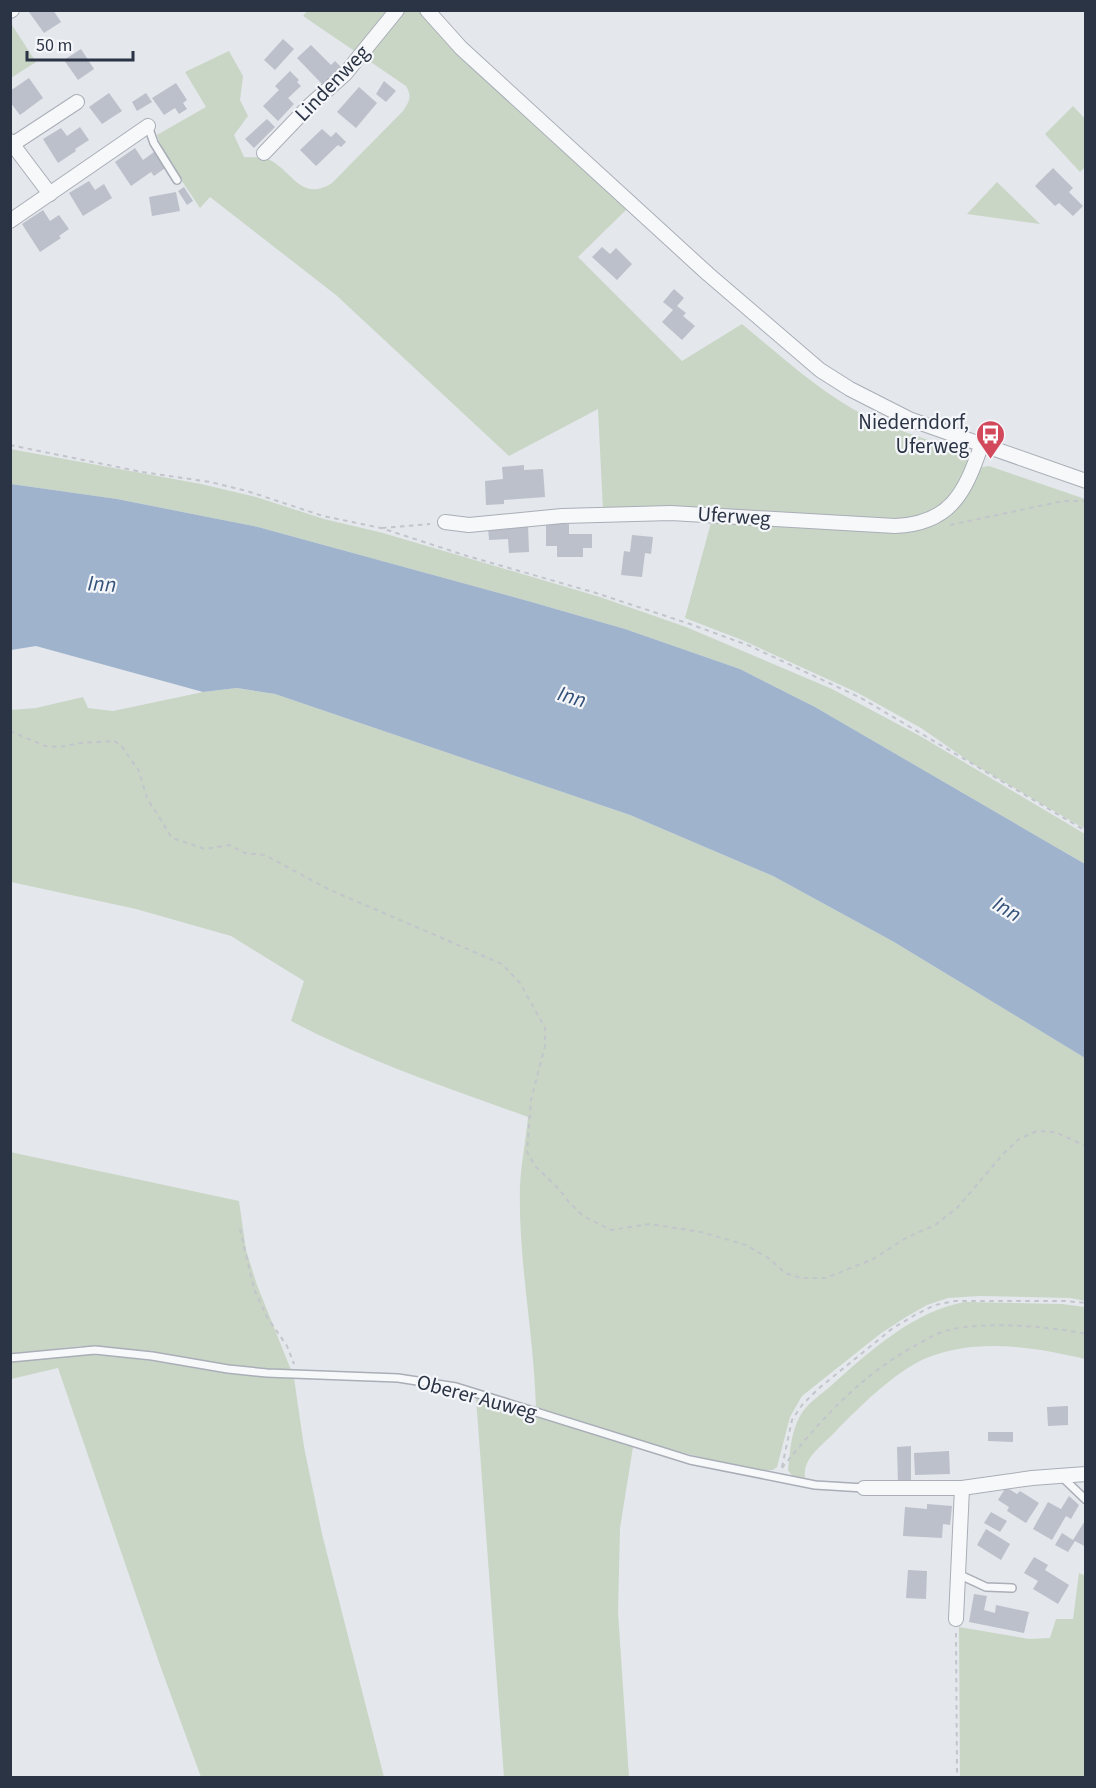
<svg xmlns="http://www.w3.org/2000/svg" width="1096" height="1788" viewBox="0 0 1096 1788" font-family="'Source Sans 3',sans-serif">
  <rect width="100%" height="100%" fill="#e4e7ec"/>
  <g fill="#c9d6c5">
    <path d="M308 10 420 11 432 25 628 208 578 257 682 361 742 324C782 357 822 394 868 417 899 432 934 440 966 455L969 468 950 503 917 521 603 510 598 409 509 456 336 295 210 197 200 208 164 154 157 135 206 107 185 72 229 51 243 76 240 100 248 116 234 135 244 157C251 158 262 156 268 159 292 170 301 203 332 183L403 111C410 101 412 96 406 86L303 16Z"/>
    <polygon points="10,22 36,62 11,78 10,78"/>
    <polygon points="1073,106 1085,119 1085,167 1080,172 1045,134"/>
    <polygon points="997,182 1040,224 967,214"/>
    <polygon points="10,449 201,484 256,497 324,519 383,533 600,597 686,627 832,689 920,736 1085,834 1085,864 815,707 740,669 625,629 528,601 258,527 117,499 11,484"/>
    <polygon points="989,466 1085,499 1085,829 973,764 921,728 858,693 742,640 685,618 712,519 931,524 982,467"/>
    <path d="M237 688 275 694 630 815 773 876 894 942 1085 1058V1301L1070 1298 979 1296 948 1298 927 1305 906 1317 880 1334 802 1396 790 1417 777 1467 773 1470 755 1471 719 1462 646 1443 536 1408C534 1334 518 1260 520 1186 521 1163 526 1140 528 1117 448 1088 367 1061 291 1021L304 981 231 936 136 909 11 882 10 710 36 708 83 697 88 708 113 711 203 692Z"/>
    <polygon points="10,1152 239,1201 246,1250 257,1285 291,1370 240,1368 103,1347 80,1346 11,1354"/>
    <path d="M965 1302 1062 1304 1085 1307V1359C1033 1347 976 1337 924 1359 895 1372 858 1408 836 1431 823 1445 802 1458 805 1478L793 1477 788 1470C790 1452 791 1432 800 1416 807 1403 822 1394 833 1384 871 1350 914 1311 965 1302Z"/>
    <path d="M76 1354C150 1356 220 1376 294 1378L304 1447 322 1534 384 1777H201L161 1668 58 1368 11 1379V1362Z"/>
    <polygon points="476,1398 501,1403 633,1447 620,1528 618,1612 629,1777 504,1777"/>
    <polygon points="1079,1573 1086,1576 1085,1777 960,1777 959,1627 1029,1639 1050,1638 1056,1619 1073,1619"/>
  </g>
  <polygon fill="#9fb4cc" points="11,484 117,499 258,527 528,601 625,629 740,669 815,707 1085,864 1085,1058 894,942 773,876 630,815 275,694 237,688 203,692 36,646 11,650"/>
  <g fill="#bbc0ca">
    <polygon points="31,10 53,10 61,22 44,33 29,12"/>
    <polygon points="283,39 294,49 275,70 264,60"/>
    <polygon points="311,45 331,65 335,61 342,68 322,84 297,58"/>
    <polygon points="81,49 94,69 78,80 64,60"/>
    <polygon points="290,71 299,80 297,82 301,86 288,98 294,104 278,121 263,106 279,90 275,86"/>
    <polygon points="29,78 43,98 20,115 10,102 10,91"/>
    <polygon points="384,81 396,91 386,102 376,94"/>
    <polygon points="176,83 187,100 183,103 187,109 179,114 175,108 164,115 152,98"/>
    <polygon points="359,87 377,103 356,128 337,112"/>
    <polygon points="109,93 122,111 102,124 89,107"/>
    <polygon points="146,93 152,102 137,111 132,102"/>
    <polygon points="267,119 275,127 254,148 245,139"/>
    <polygon points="80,127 89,140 75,149 76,151 58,163 43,139 61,128 67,136"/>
    <polygon points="322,129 331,137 336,132 346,142 341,147 338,145 316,166 300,150"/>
    <polygon points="135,148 143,160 154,152 165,168 154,176 151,172 131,186 115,162"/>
    <polygon points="1053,168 1073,188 1069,192 1083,206 1073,216 1059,203 1055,206 1035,186"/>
    <polygon points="89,181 95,190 104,184 112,198 83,216 69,193"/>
    <polygon points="184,187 193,201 187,205 178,191"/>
    <polygon points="176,192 180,211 152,216 149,197"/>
    <polygon points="43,210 50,221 59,215 69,229 59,236 61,238 40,252 22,224"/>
    <polygon points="602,247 610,254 616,248 632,264 617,280 592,257"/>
    <polygon points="674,289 684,298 677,306 686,313 683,316 695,326 682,340 662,322 673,310 663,302"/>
    <polygon points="524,465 524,470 543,469 545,497 504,500 504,504 486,505 485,481 503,479 502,467"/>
    <polygon points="546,524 569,524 569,534 592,534 592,548 583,548 583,557 557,557 557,546 546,546"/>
    <polygon points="528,525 529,552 509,553 508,539 489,540 488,527"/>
    <polygon points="632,535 653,537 651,554 645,553 642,577 621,575 624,551 630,552"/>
    <polygon points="1068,1406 1068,1425 1048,1426 1047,1407"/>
    <polygon points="988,1432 1013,1432 1013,1442 988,1441"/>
    <polygon points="911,1446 911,1484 898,1484 897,1447"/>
    <polygon points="949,1451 950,1474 915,1475 914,1453"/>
    <polygon points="1006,1487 1017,1494 1020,1491 1039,1503 1026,1523 1007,1511 1009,1507 998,1500"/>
    <polygon points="1069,1496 1079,1505 1071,1519 1066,1516 1052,1540 1033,1529 1048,1502 1061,1509"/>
    <polygon points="927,1504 952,1506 950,1525 943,1524 942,1538 903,1536 905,1507 927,1509"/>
    <polygon points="991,1512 1007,1521 1000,1532 984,1523"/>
    <polygon points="1086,1519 1086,1547 1075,1541 1068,1552 1055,1545 1062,1533 1073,1540"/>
    <polygon points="986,1529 1010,1544 1001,1560 977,1545"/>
    <polygon points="1034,1557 1048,1565 1045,1570 1069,1585 1058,1604 1033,1589 1038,1581 1024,1573"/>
    <polygon points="908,1570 927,1571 926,1599 906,1598"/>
    <polygon points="974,1594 987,1596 984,1610 995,1613 996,1605 1029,1612 1024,1633 969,1622"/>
  </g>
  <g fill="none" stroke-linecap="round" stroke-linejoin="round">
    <defs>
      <g id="lane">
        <polyline points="148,126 154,143 177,180"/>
        <polyline points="10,1358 95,1350 152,1356 228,1369 267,1373 398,1378 456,1387 690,1460 815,1485 864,1488"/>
        <polyline points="1061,1476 1086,1500"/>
        <polyline points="958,1574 986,1587 1012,1588"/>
      </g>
      <g id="street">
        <polyline points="427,10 461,48 708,274 820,370 850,389 909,419 1086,481"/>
        <polyline points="10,11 12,10"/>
        <polyline points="10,141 50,194"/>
        <polyline points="10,146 77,102"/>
        <polyline points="264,153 309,106 345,74 397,10"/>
        <polyline points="10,221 148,126"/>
        <path d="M445 522 469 525 562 516 671 513 895 526C950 524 965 493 981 446"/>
        <polyline points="864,1488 962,1488 1032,1478 1086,1474"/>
        <polyline points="956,1619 962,1488"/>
      </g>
    </defs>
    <use href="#lane" stroke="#a9aeb7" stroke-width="10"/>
    <use href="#street" stroke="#a9aeb7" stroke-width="16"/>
    <g stroke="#c2c5cb" stroke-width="2" stroke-dasharray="4.5 4.5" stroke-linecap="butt">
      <polyline points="10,445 142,472 210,482 247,491 323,516 381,528 464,555 596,593 690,624 750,646 861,698 1086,831"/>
      <polyline points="950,525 1063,501 1086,501"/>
      <polyline points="382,528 430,524"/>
      <polyline points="10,731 45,746 60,747 80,743 114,741 121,745 139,771 147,798 172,838 205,849 229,845 245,853 265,855 328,889 502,964 520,983 545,1028 545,1046 531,1100 527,1152 535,1166 559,1189 568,1201 583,1216 611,1230 650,1224 701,1232 746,1245 770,1259 785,1273 801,1278 826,1278 873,1259 906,1238 935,1225 957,1208 1004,1153 1019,1139 1037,1131 1055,1132 1086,1146"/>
      <polyline points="240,1229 254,1289 267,1317 287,1346 294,1364"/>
      <polyline points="782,1467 792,1420 802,1405 818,1389 893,1328 915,1315 935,1305 955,1301 1065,1301 1086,1303"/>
      <path d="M782 1468C821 1419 864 1372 920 1343 929 1338 939 1332 949 1330 986 1321 1048 1326 1086 1334"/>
      <polyline points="956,1633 957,1778"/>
    </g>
    <use href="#lane" stroke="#f7f8fa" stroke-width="7"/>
    <use href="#street" stroke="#f7f8fa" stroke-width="14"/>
  </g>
  <defs>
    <symbol id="bus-pin" viewBox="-11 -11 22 30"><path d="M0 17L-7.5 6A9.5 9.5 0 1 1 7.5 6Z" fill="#d1495b" stroke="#f4f6f9"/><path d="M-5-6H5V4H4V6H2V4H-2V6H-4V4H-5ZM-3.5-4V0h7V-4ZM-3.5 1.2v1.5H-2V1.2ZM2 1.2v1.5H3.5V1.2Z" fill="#fff"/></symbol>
  </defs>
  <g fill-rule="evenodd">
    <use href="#bus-pin" x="974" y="418" width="33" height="45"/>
  </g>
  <g text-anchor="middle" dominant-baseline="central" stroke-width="4.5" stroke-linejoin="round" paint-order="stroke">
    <g font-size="21" fill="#2b3445" stroke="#f4f6f9">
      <text transform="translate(332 83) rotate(-46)">Lindenweg</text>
      <text transform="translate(734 516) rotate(4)">Uferweg</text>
      <text transform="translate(477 1397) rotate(15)">Oberer Auweg</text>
    </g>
    <g font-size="21" fill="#2b3445" stroke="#f4f6f9" text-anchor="end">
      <text x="969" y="422">Niederndorf,<tspan x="969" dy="24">Uferweg</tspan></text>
    </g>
    <g font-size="22" font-style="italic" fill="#34527a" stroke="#f4f6f9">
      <text transform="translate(102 584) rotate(3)">Inn</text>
      <text transform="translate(572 697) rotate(17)">Inn</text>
      <text transform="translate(1007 909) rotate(31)">Inn</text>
    </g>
  </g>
  <rect width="1096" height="1788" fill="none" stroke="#2b3445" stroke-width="24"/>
  <path d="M27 51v9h106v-9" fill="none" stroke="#2b3445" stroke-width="3"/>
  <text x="36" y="51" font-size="18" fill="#2b3445" stroke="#f4f6f9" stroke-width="4.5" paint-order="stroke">50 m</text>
</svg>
